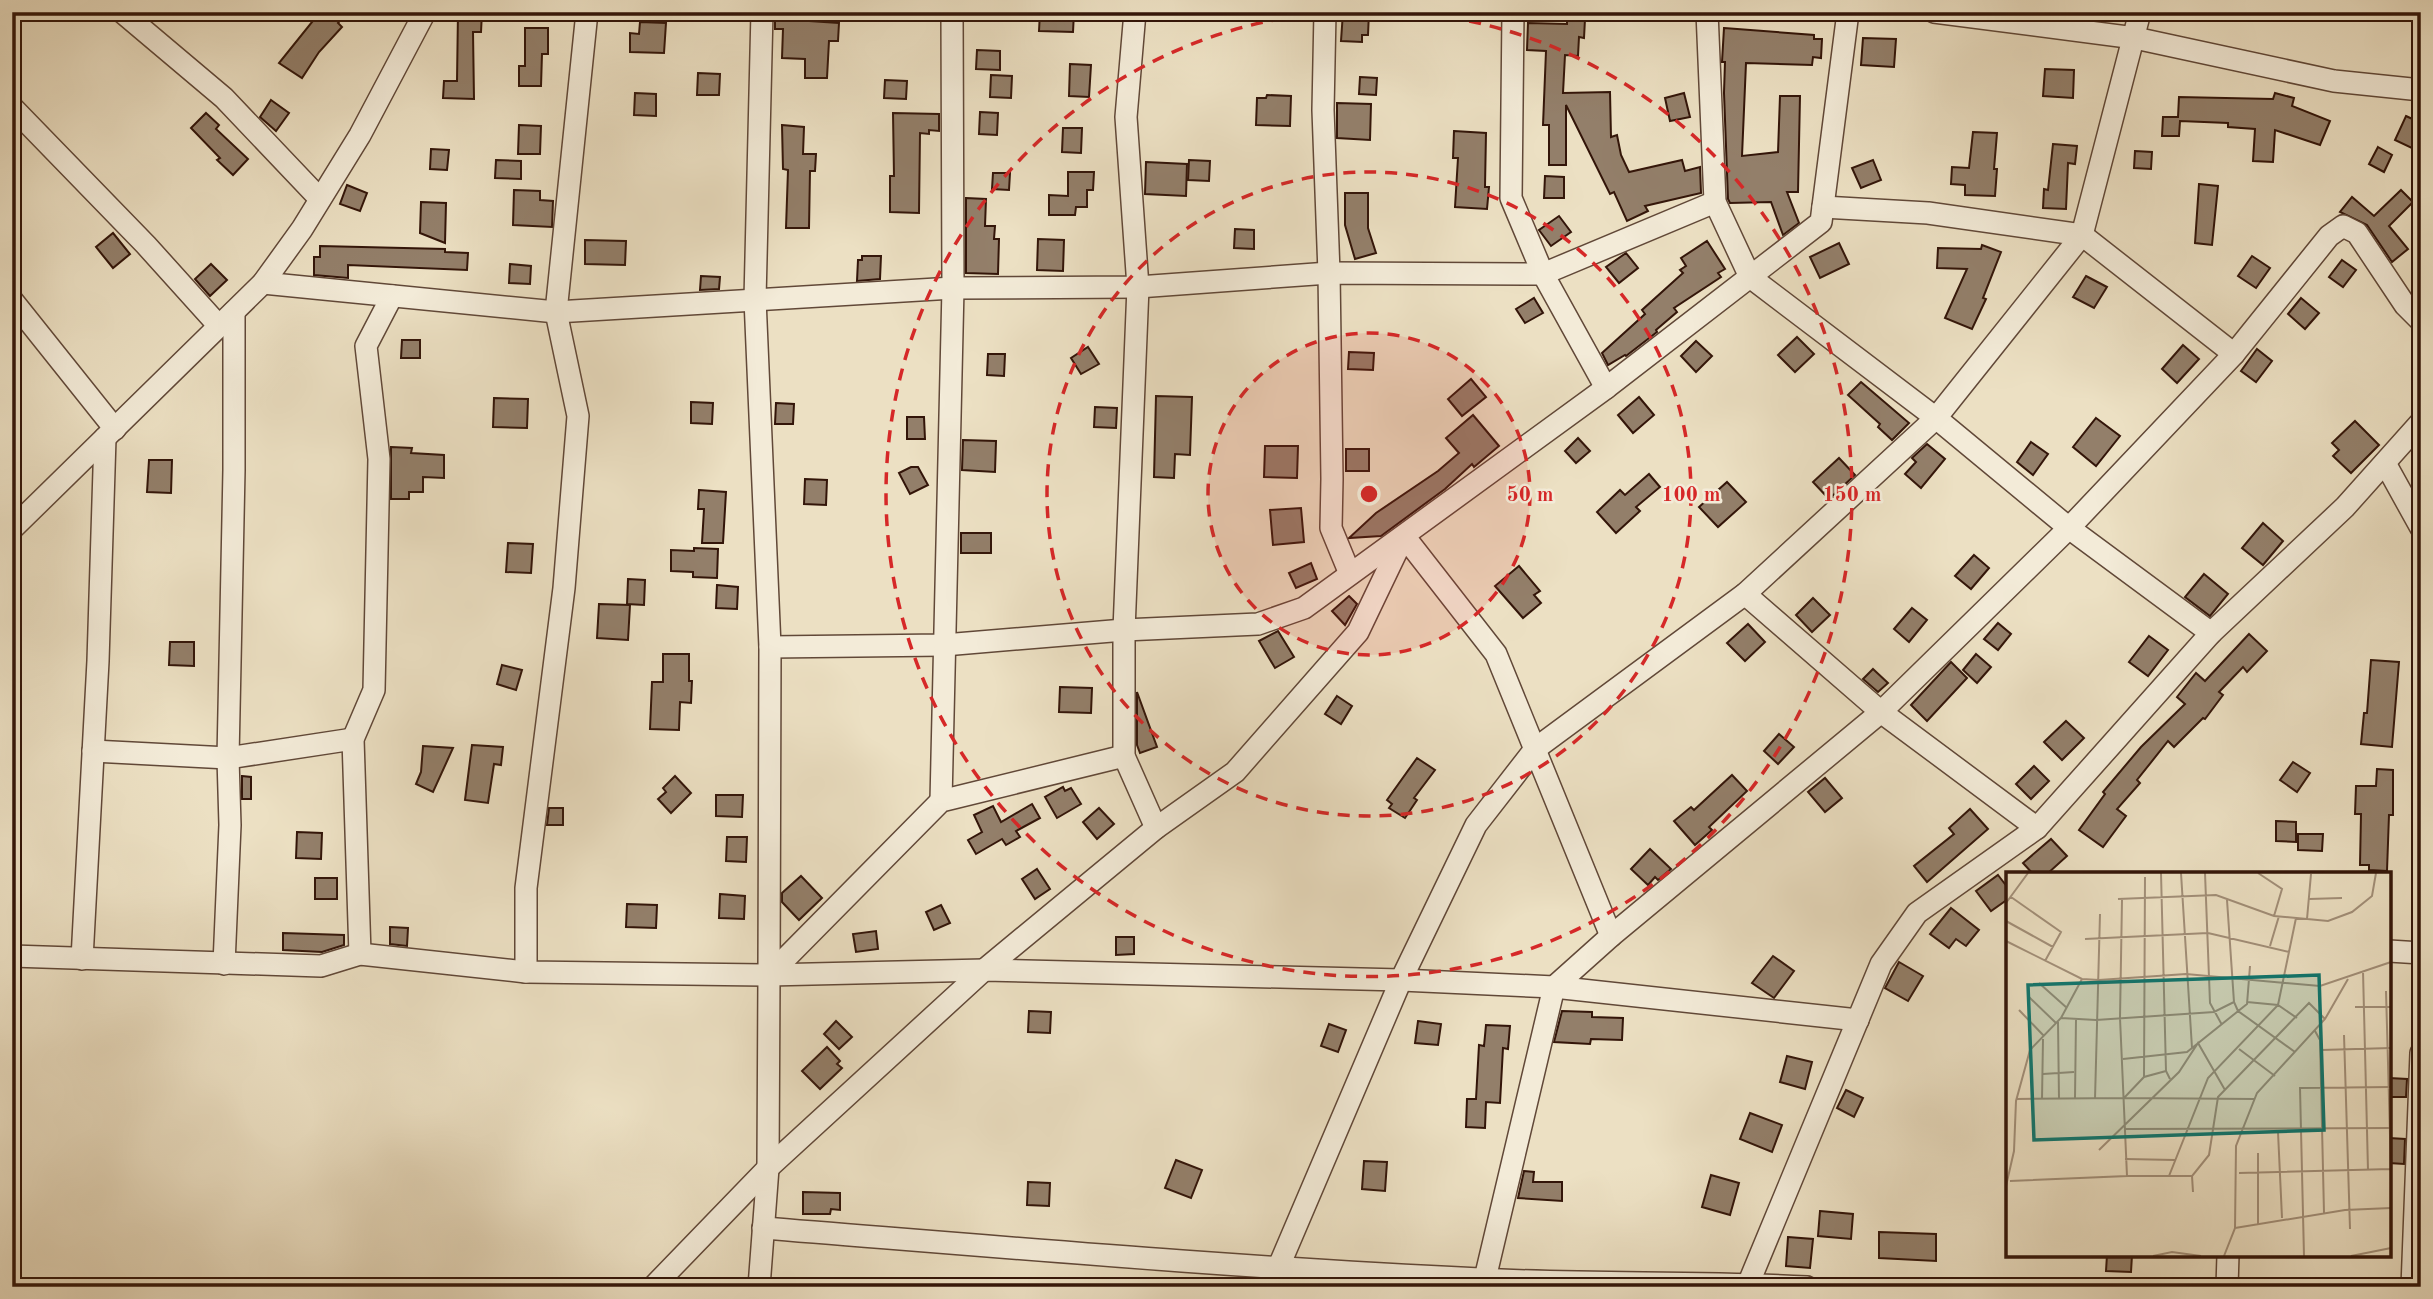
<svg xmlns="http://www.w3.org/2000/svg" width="2433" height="1299" viewBox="0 0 2433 1299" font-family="'Old Standard TT',serif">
  <rect width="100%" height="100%" fill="#ece0c3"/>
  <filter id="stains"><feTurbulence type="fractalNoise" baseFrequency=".00286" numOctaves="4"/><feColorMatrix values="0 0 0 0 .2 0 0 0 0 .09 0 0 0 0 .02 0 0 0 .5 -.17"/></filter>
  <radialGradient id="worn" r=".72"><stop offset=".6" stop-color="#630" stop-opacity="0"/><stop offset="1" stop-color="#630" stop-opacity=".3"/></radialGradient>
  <g fill="#937f6a" stroke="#331509" stroke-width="2">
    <polygon points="320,12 347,12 338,23 342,27 319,52 302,78 279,63"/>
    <polygon points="458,12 482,12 481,32 473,32 474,99 443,98 444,81 457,81"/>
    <polygon points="775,12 810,12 810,21 839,23 838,41 829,41 827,78 805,78 805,59 782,58 783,29 775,29"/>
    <polygon points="1040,12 1074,12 1073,32 1039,31"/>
    <polygon points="1343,12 1369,12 1368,35 1362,35 1362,42 1341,41"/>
    <polygon points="1567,18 1585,19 1584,38 1579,37 1578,56 1565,55 1563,93 1610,92 1611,137 1617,135 1621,155 1629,172 1682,160 1685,171 1700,167 1701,193 1645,206 1648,211 1627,221 1614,192 1610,194 1566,105 1566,165 1549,165 1549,125 1543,125 1546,51 1527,50 1528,23 1567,24"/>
    <polygon points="640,22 666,23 664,53 630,52 630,33 639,34"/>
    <polygon points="525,28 548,28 548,54 542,54 541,86 519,86 519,66 525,66"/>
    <polygon points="1724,28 1814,35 1814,39 1822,39 1821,58 1813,57 1812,65 1746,63 1742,156 1778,152 1780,96 1800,96 1798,192 1787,192 1799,223 1783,235 1771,202 1730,203 1728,199 1724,93 1725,62 1722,62"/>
    <polygon points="1863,38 1896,39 1894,67 1861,65"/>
    <polygon points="977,50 1000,51 1000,70 976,69"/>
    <polygon points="1070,64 1091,65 1089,97 1069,96"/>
    <polygon points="2045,69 2074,70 2073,98 2043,96"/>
    <polygon points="698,73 720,74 719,95 697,95"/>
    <polygon points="991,75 1012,76 1011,98 990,97"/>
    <polygon points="1360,77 1377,78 1376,95 1359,94"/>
    <polygon points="885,80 907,81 906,99 884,98"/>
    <polygon points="635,93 656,94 656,116 634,115"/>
    <polygon points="1684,93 1690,117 1670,121 1665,98"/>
    <polygon points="2275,93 2294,98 2292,106 2330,121 2320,145 2275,130 2273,162 2253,161 2255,129 2228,127 2228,123 2180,121 2179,136 2162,136 2163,117 2178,117 2179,97 2273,99"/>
    <polygon points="1267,95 1291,96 1290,126 1256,125 1257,98 1266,98"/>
    <polygon points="271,100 289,113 276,131 260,117"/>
    <polygon points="1337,103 1371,104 1370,140 1337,138"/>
    <polygon points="980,112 998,113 997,135 979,134"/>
    <polygon points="206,113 219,125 216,129 248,159 233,175 217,160 220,158 191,128"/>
    <polygon points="893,113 939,114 939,131 929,130 929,134 920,133 919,213 890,212 890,176 894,176"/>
    <polygon points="2406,116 2421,123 2421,139 2416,150 2395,140"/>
    <polygon points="519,125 541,126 540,154 518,154"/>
    <polygon points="782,125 804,127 803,154 816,154 815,171 810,171 809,228 786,228 788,170 783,169"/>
    <polygon points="1063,128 1082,128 1081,153 1062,152"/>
    <polygon points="1454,131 1486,133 1485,187 1489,187 1487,209 1455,207 1458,158 1453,158"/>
    <polygon points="1973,132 1997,133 1994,169 1997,169 1995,196 1965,195 1965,185 1951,184 1952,167 1969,168"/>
    <polygon points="2053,144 2077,146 2075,164 2068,163 2066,209 2043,208 2044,189 2048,190"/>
    <polygon points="2378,147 2392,155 2384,172 2369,164"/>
    <polygon points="431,149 449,150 447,170 430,169"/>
    <polygon points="2135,151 2152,152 2151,169 2134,168"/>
    <polygon points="496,160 521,161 521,179 495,178"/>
    <polygon points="1189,160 1210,161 1209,181 1188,180"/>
    <polygon points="1873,160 1881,180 1861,188 1852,168"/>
    <polygon points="1146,162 1187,164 1186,196 1145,194"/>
    <polygon points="1068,172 1094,172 1093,190 1087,190 1087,207 1076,207 1075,215 1049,215 1049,195 1068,196"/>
    <polygon points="993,173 1010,173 1009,190 992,189"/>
    <polygon points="1545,176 1564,177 1564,198 1544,198"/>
    <polygon points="2199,184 2218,186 2212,245 2195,243"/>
    <polygon points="347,185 367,193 360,211 340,204"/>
    <polygon points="514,190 540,191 540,200 553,201 552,227 513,225"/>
    <polygon points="2401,190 2413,202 2389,226 2408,249 2392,262 2367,225 2340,212 2352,197 2374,216"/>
    <polygon points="1345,193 1368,193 1368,228 1376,253 1355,259 1345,225"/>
    <polygon points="966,198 986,199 985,226 995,226 994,239 999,239 998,274 966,273"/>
    <polygon points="421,202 446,203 445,243 420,233"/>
    <polygon points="1559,216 1571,232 1551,246 1539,230"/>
    <polygon points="1235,229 1254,230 1254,249 1234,248"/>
    <polygon points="113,233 130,254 113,268 96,247"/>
    <polygon points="1038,239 1064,240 1063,271 1037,270"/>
    <polygon points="585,240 626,241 625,265 585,264"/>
    <polygon points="1707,241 1725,269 1718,273 1721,277 1674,308 1677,312 1656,330 1657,332 1626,356 1625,355 1608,365 1602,353 1645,314 1642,310 1683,273 1680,270 1686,266 1681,258"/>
    <polygon points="1839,243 1849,264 1820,278 1810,257"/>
    <polygon points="1982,245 2001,252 1983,298 1986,299 1972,329 1945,318 1967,269 1937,268 1938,248 1981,249"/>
    <polygon points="320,246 445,249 445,252 468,253 467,270 348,265 348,278 314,275 314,257 320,257"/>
    <polygon points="1626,253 1638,268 1619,283 1606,267"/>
    <polygon points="862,256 881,256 880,279 857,281 858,260 862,260"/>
    <polygon points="2252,256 2270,268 2256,288 2238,276"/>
    <polygon points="2342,260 2356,270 2343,287 2329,277"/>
    <polygon points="211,264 227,280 210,296 195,279"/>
    <polygon points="510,264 531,266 530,284 509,283"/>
    <polygon points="701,276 720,277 719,289 700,290"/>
    <polygon points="2086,276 2107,287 2094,308 2073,297"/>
    <polygon points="1534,298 1543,313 1525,323 1516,309"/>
    <polygon points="2301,298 2319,313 2305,329 2288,314"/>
    <polygon points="1797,337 1814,354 1795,372 1778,355"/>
    <polygon points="402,340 420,340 420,358 401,358"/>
    <polygon points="1696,341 1712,356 1696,372 1681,356"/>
    <polygon points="2183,345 2199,359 2177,383 2162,369"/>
    <polygon points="1088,347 1099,364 1081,374 1071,358"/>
    <polygon points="2257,349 2272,361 2256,382 2241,371"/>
    <polygon points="1349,352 1374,353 1373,370 1348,369"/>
    <polygon points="988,354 1005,354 1004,376 987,375"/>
    <polygon points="1471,379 1486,397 1462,416 1448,399"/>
    <polygon points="1861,382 1909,423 1892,440 1878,427 1880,424 1848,395"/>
    <polygon points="1156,396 1192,397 1190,455 1175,454 1174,478 1154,477"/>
    <polygon points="1639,397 1654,415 1633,433 1618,415"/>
    <polygon points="494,398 528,399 527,428 493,427"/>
    <polygon points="691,402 713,403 712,424 691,423"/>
    <polygon points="776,403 794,404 793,424 775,424"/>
    <polygon points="1095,407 1117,408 1116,428 1094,427"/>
    <polygon points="1473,415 1499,446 1474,467 1472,464 1445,489 1381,536 1349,538 1376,513 1438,471 1459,453 1446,438"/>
    <polygon points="907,417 924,417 925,439 907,439"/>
    <polygon points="2096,418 2120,436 2096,466 2073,447"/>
    <polygon points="2355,421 2379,445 2351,473 2333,456 2339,450 2332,443"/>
    <polygon points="1578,438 1590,451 1576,463 1565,451"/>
    <polygon points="963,440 996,441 995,472 962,470"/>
    <polygon points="2031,442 2048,454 2033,475 2017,462"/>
    <polygon points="1927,444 1945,459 1921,488 1905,474 1916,462 1912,458"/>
    <polygon points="1265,446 1298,446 1297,478 1264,477"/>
    <polygon points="391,447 412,448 411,453 444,455 444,478 423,477 423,492 409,492 409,499 391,499"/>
    <rect x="1346" y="449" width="23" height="22"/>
    <polygon points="1839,458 1855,475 1829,499 1813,482"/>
    <polygon points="149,460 172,460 171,493 147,492"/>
    <polygon points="911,467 918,467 928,485 910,494 899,473"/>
    <polygon points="1649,474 1660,487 1636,507 1640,511 1616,533 1597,512 1620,490 1625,495"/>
    <polygon points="805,479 827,480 826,505 804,504"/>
    <polygon points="1727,482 1746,502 1718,527 1699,507"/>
    <polygon points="699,490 726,492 723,543 702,543 704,509 698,509"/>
    <polygon points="1301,508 1304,542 1273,545 1270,510"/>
    <polygon points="2263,523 2283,541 2263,565 2242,548"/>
    <rect x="961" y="533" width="30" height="20"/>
    <polygon points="508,543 533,544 531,573 506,572"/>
    <polygon points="694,548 718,549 717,578 693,577 693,572 671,571 671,550 694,551"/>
    <polygon points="1974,555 1989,568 1971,589 1955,576"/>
    <polygon points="1311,563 1317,579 1296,588 1289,573"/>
    <polygon points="1519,566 1540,591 1534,595 1541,603 1523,618 1495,586"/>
    <polygon points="2204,574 2228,594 2210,616 2185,597"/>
    <polygon points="628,579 645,580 644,605 627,604"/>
    <polygon points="717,585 738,587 737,609 716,608"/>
    <polygon points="1349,596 1357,604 1345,625 1332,611"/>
    <polygon points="1813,598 1830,615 1812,632 1796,615"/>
    <polygon points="599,604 630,605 628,640 597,638"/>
    <polygon points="1912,608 1927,620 1909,642 1894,629"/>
    <polygon points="1998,623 2011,634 1998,650 1984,639"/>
    <polygon points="1748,624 1765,642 1745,661 1727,643"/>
    <polygon points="1278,631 1294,657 1275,668 1259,641"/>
    <polygon points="2249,634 2267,651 2247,672 2243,667 2219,692 2223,695 2205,719 2203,718 2174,747 2168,741 2137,780 2140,783 2117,809 2126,816 2103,847 2079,830 2105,794 2103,792 2141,747 2185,704 2177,697 2196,673 2205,681"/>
    <polygon points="2149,636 2168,650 2148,676 2129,662"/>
    <polygon points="170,642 194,642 194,666 169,665"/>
    <polygon points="663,654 689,654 689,681 692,681 691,703 680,702 679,730 650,729 652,682 663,682"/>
    <polygon points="1976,654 1991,667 1977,683 1963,670"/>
    <polygon points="2371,660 2399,662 2392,747 2361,744 2364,713 2367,713"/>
    <polygon points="1951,662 1967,678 1927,721 1911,705"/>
    <polygon points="502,665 522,670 516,690 497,684"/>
    <polygon points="1873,669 1888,683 1878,692 1863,679"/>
    <polygon points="1060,687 1092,688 1091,713 1059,712"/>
    <polygon points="1137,692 1157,747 1140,753 1137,745"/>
    <polygon points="1337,696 1352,706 1341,724 1325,714"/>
    <polygon points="2066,721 2084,738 2062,760 2044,742"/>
    <polygon points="1779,734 1794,747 1778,764 1764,751"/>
    <polygon points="472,745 503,747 501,765 494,764 488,803 465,800"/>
    <polygon points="423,746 453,748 433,792 416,784 421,772"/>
    <polygon points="1417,758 1435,770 1414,798 1417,800 1405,818 1389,808 1392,804 1387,800"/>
    <polygon points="2293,762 2310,773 2297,792 2280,780"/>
    <polygon points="2034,766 2049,781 2031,799 2016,784"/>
    <polygon points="2377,769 2393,770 2393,815 2389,815 2387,871 2369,870 2369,865 2360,865 2361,814 2355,814 2356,786 2376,786"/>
    <polygon points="1732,775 1747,791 1709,827 1712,830 1695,845 1674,821 1691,807 1694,810"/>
    <polygon points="242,776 251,777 251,799 242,799"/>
    <polygon points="675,776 691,793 671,813 658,799 666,792 663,788"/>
    <polygon points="1825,778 1842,798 1825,812 1808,792"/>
    <polygon points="1063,787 1065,791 1071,788 1081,804 1057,818 1045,797"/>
    <polygon points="716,795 743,795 742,817 716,816"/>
    <polygon points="1032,804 1040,818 1016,831 1020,837 1006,845 1002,839 976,854 968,840 982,832 974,815 993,806 1001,822"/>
    <polygon points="549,808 563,808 563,825 547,825"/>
    <polygon points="1099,808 1114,824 1097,839 1083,822"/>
    <polygon points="1970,809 1988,829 1927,882 1914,866 1954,834 1949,828"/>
    <polygon points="2276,821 2296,822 2296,842 2276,841"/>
    <polygon points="297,832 322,833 321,859 296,858"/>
    <polygon points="2298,834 2323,834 2322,851 2298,850"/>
    <polygon points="727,837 747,837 746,862 726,861"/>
    <polygon points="2051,839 2067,856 2047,874 2033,874 2023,863"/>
    <polygon points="1650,849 1671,869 1658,880 1655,877 1648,885 1631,869"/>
    <polygon points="1037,869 1050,889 1035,899 1022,879"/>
    <polygon points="1998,875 2008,888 2008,899 1991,911 1976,891"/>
    <polygon points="801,876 822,898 799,920 782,902 782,893"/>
    <rect x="315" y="878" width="22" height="21"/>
    <polygon points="720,894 745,896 744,919 719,918"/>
    <polygon points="627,904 657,905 656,928 626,927"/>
    <polygon points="941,905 950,923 934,930 926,912"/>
    <polygon points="1951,908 1979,930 1966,946 1956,939 1949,948 1930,934"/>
    <polygon points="390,927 408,928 407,946 390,944"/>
    <polygon points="876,931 878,949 856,952 853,934"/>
    <polygon points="283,933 344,935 344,945 322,952 283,950"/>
    <polygon points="1116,937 1134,937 1134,954 1116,955"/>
    <polygon points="1773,956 1794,971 1774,998 1752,983"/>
    <polygon points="1899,962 1923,976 1908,1001 1885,988"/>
    <polygon points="1029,1011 1051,1012 1050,1033 1028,1032"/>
    <polygon points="1562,1011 1592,1012 1592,1017 1623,1018 1622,1040 1591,1039 1590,1044 1554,1042"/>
    <polygon points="836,1021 852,1037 839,1049 824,1034"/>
    <polygon points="1418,1021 1441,1024 1438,1045 1415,1043"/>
    <polygon points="1329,1024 1346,1030 1338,1052 1321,1046"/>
    <polygon points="1486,1025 1510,1026 1508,1049 1503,1048 1500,1103 1486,1102 1485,1128 1466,1127 1467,1099 1476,1099 1479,1045 1484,1046"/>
    <polygon points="827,1047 840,1061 837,1064 842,1068 820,1089 802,1071"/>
    <polygon points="1787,1056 1812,1062 1805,1089 1780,1082"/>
    <polygon points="2389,1078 2407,1079 2406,1097 2389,1097"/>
    <polygon points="1846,1090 1863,1098 1854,1117 1837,1108"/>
    <polygon points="1750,1113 1782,1125 1772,1152 1740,1139"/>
    <polygon points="2389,1138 2405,1139 2404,1164 2389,1163"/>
    <polygon points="1176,1160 1202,1170 1191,1198 1165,1188"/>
    <polygon points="1364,1161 1387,1162 1385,1191 1362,1189"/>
    <polygon points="1524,1171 1534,1172 1533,1182 1562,1182 1562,1201 1518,1198"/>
    <polygon points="1711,1175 1739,1183 1730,1215 1702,1207"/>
    <polygon points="1028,1182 1050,1183 1049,1206 1027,1205"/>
    <polygon points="803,1192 840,1193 840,1210 831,1209 830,1214 803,1214"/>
    <polygon points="1820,1211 1853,1214 1851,1239 1818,1236"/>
    <polygon points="1879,1232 1936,1234 1936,1261 1879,1258"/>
    <polygon points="1788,1237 1813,1239 1810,1268 1786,1266"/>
    <polygon points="2107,1255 2132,1255 2131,1272 2106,1271"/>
  </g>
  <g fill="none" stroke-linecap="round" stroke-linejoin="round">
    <defs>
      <g id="minor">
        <polyline points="122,12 224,98 320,199"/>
        <polyline points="1135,12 1126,117 1138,287 1124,630 1124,756 1156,828"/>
        <polyline points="1325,12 1323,110 1329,273 1332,479 1331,528 1350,574"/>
        <polyline points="1513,12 1511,198 1543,274 1606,388"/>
        <polyline points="1707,12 1715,202 1750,277 1936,418 2069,528 2211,633"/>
        <polyline points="1934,12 2135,38 2334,81 2421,90"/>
        <polyline points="12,107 146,245 219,326"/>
        <polyline points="1823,207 1928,213 2082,235 2234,354"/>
        <polyline points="263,283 556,312 953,288 1138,287 1329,273 1543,274 1715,202"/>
        <polyline points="12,300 115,429"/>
        <polyline points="2385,463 2421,528"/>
        <polyline points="12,529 263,283 302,229 360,135 425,12"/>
        <polyline points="1745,594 1881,712 2037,828"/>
        <polyline points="770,647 944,645 1124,630 1258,624 1304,608 1606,388 1821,222 1848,12"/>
        <polyline points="93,751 228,758 353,739"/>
        <polyline points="941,801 953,288 952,12"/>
        <polyline points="2389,951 2421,953"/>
        <polyline points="360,954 353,739 374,690 379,459 366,346 392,296"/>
        <polyline points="12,956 321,966 360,954 526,972 769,975 941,801 1124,756"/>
        <polyline points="82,959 98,661 105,438"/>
        <polyline points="224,964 230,825 228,758 234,470 234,312"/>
        <polyline points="526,972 526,888 564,588 578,416 556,312 587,12"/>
        <polyline points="769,975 984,970 1401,980 1554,987 1858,1020"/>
        <path d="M763 1228C1002 1247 1240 1268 1480 1279 1589 1285 1698 1281 1807 1287"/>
        <polyline points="653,1287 768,1168 984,970 1156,828 1235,772 1358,632 1404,536 1496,654 1611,936"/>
        <polyline points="759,1287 768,1168 769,975 770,647 755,299 762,12"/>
        <polyline points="1270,1287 1401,980 1476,825 1535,749 1745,594 1936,418 2082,235 2140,12"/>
        <polyline points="1483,1287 1554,987 1611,936 1881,712 2069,528 2234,354 2329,236 2343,226 2357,233 2405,305 2421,321"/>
        <polyline points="1747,1287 1881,964 1917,913 2037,828 2211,633 2345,507 2421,422"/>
        <polyline points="2227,1287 2228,1255"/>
        <polyline points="2412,1287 2421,1053"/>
      </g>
    </defs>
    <use href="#minor" stroke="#614838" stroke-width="24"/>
    <use href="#minor" stroke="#f3ebd8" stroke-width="21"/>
  </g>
  <circle cx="1369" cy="494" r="161" fill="#d62828" fill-opacity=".12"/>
  <g fill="none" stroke="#d62828" stroke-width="3.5" stroke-dasharray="12 9">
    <circle cx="1369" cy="494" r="161"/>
    <circle cx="1369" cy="494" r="322"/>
    <path d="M1407 12A483 483 0 1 1 1331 12"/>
  </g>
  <g transform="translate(2006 872)">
    <rect width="385" height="385" fill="#ece0c3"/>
    <path fill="none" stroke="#a28f79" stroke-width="2" d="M155 1 160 199 164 207M175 1 186 176M199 1 204 131 216 153M252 1 276 17 268 44M5 25 55 60 39 89M112 27 210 23 268 44 322 49 346 40 366 24 370 1M303 27 336 26M221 28 228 130 232 139 289 180M0 31 22 1M301 47 305 2M0 49 47 75M79 67 202 61 283 80M0 69 76 107 93 108 180 102 314 114 385 90M264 74 273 44M357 99 362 298M33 111 61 136M380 119 385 299M23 125 50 151M241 130 272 133 291 146M349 135H385M13 138 38 164M55 146 90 148 208 140 228 130M52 150 53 227M309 159 314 168 318 341M338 163 344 357M233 177 269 204M315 178 385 176M117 187 181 180 241 132 244 94M37 202 68 200M138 205 139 5M69 226 70 147M118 226 249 227M10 227 118 226 138 205 160 199M36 227 37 167M89 227 94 42M119 257 385 256M272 260 276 346M93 278 173 200 192 171 219 218M252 281V352M119 287 169 288M233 301 385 297M121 304H186M163 304 202 206 272 133 290 46M4 309 121 304 114 146 116 28M0 314 8 279 10 229 24 178 55 146 76 107M187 320 186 304 203 283 212 225 303 131 319 147M229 356 339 338 385 336M147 384 166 380 195 384M218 384 229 356 230 274 251 221 319 147 342 107M298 384 294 216 385 215M345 384 385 376"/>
    <path fill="#0f766e" fill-opacity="0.15" stroke="#0f766e" stroke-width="3.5" d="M313 103 318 258 28 268 22 113Z"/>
    <rect width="385" height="385" fill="none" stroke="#331509" stroke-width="3.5"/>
  </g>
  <circle cx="1369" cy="494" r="10" fill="#d62828" stroke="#f3ebd8" stroke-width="3.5"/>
  <g font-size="21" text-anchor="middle" font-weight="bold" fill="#d62828" stroke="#f3ebd8" stroke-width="5" stroke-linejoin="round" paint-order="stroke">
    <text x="1530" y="501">50 m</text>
    <text x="1691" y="501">100 m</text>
    <text x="1852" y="501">150 m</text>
  </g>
  <rect width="2433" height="1299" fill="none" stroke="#ece0c3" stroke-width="42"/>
  <rect x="14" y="14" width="2405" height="1271" fill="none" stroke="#331509" stroke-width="3.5"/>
  <rect x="21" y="21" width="2391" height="1257" fill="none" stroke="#331509" stroke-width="2"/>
  <rect width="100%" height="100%" filter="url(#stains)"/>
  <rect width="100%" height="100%" fill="url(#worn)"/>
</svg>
